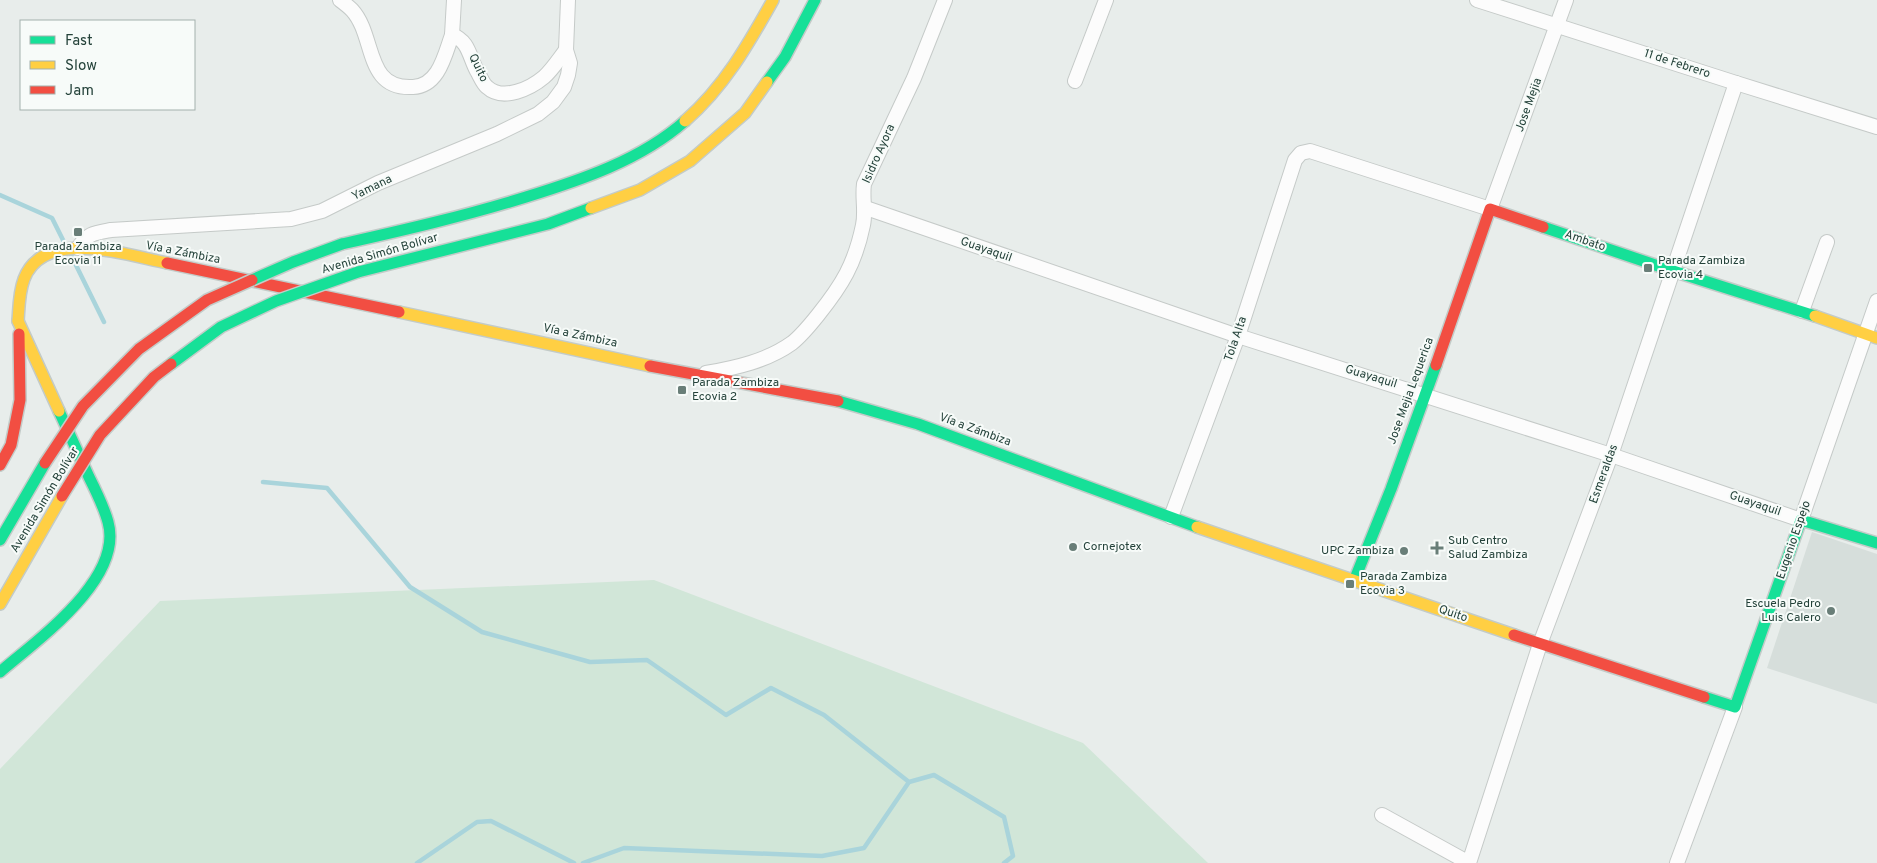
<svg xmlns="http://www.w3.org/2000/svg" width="1877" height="863" viewBox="0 0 1877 863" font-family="Overpass,sans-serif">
  <rect width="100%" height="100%" fill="#e8edeb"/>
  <polygon fill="#d6dedb" points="1812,532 1877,554 1877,704 1767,668"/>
  <polygon fill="#d1e6d8" points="654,580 1083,743 1208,863 0,863 0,769 160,601"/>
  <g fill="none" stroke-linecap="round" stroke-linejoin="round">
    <g stroke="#a9d4db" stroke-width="4.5">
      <polyline points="0,195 52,218 65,244"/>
      <polyline points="70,253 104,322"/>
      <polyline points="263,482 327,488 410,587 482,632 590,662 647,660 726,715 771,688 824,715 909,782 934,775 1004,817 1013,856 1004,863"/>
      <polyline points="417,863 477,822 491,821 574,863"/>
      <polyline points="583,863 624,848 822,856 864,848 909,782"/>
    </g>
    <defs>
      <g id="street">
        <path d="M340 0C344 3 348 6 352 10 376 36 364 90 413 87 439 86 445 54 452 35 469 41 469 56 477 71 480 76 483 84 487 87 503 102 531 88 544 77 552 70 559 59 566 50"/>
        <polyline points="1477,0 1736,83 1877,127"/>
        <polyline points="452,35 454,0"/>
        <polyline points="1075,81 1106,0"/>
        <polyline points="866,208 1238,336 1611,455 1801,520 1877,301"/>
        <path d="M78 248C88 233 94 233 111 230L291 219 322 211 378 183 497 134 538 114 553 102 564 87 568 75 570 63 566 50 568 0"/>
        <polyline points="1802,311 1827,242"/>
        <path d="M706 373C735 368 767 361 792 343 801 336 810 325 818 315 842 285 855 264 863 225 866 211 862 198 864 184L914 78 945 0"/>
        <polyline points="1171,517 1238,336 1295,160 1301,153 1310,151 1490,209 1566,0"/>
        <polyline points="1382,815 1469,863 1540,644 1611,455 1736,83"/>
        <polyline points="1677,863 1735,707"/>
      </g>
      <g id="fast">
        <polyline points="767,82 785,57 815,0"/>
        <polyline points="1543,227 1673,271 1815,316"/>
        <path d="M342 244C404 230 465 216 526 197 581 180 641 160 685 121"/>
        <polyline points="358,272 548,224 591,208"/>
        <polyline points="838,401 918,424 1197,527"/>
        <polyline points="0,540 45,463"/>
        <polyline points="1354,581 1391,489 1436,365"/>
        <path d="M0 672C37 640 124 579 108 522 104 507 96 491 89 477 79 455 69 433 59 411"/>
        <polyline points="1704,697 1735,707 1801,520 1877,543"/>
      </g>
      <g id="slow">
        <path d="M685 121C724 87 748 45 773 0"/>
        <polyline points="591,208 640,190 690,161 745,113 767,82"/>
        <polyline points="399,312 650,366"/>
        <polyline points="1815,316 1877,338"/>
        <path d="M18 321C19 307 19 292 24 279 44 227 126 255 167 263"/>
        <polyline points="18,321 59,411"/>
        <polyline points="1197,527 1514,635"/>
        <polyline points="0,604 62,496"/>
      </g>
      <g id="jam">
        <polyline points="167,263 399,312"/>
        <polyline points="1436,365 1490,209 1543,227"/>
        <polyline points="650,366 838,401"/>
        <polyline points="0,465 11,445 20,400 19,334"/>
        <polyline points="1514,635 1704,697"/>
      </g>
    </defs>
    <use href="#street" stroke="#c5cac8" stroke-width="16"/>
    <use href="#fast" stroke="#c3cbc8" stroke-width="14"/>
    <use href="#slow" stroke="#c3cbc8" stroke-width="14"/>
    <use href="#jam" stroke="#c3cbc8" stroke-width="14"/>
    <use href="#street" stroke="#fcfcfc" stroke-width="14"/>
    <use href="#fast" stroke="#16e098" stroke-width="11"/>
    <use href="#slow" stroke="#ffcf43" stroke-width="11"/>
    <use href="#jam" stroke="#f24e42" stroke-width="11"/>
    <defs>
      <g id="fast-bridge">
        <polyline points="252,280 293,262 342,244"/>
        <polyline points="171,364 221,327 276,301 358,272"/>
      </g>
      <g id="jam-bridge">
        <polyline points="45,463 83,406 139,349 207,300 252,280"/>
        <polyline points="62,496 100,435 154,377 171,364"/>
      </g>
    </defs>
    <use href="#fast-bridge" stroke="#c3ccc9" stroke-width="14" stroke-linecap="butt"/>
    <use href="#jam-bridge" stroke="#c3ccc9" stroke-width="14" stroke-linecap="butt"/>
    <use href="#fast-bridge" stroke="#16e098" stroke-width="11"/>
    <use href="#jam-bridge" stroke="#f24e42" stroke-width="11"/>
  </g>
  <g fill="#697e78" stroke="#f7fbf9" stroke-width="2">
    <rect x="73" y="227" width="10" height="10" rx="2.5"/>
    <rect x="1643" y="263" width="10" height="10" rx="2.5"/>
    <rect x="677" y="385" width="10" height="10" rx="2.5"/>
    <circle cx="1073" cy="547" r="5"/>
    <path d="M1434.5 540.5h5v5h5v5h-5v5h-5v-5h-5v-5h5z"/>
    <circle cx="1404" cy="551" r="5"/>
    <rect x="1345" y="579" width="10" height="10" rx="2.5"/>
    <circle cx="1831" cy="611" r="5"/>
  </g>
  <g text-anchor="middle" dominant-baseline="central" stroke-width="4" stroke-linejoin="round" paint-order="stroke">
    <g font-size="12" fill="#24423a" stroke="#f7fbf9">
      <text transform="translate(1677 64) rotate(18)">11 de Febrero</text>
      <text transform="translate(478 68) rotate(64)">Quito</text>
      <text transform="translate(1529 105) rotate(-70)">Jose Mejia</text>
      <text transform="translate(879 154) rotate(-66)">Isidro Ayora</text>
      <text transform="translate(372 188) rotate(-26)">Yamana</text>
      <text transform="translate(1585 241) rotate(19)">Ambato</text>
      <text transform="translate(986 250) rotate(19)">Guayaquil</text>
      <text transform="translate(183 253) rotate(11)">Vía a Zámbiza</text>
      <text transform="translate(380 254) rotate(-16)">Avenida Simón Bolívar</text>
      <text transform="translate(580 336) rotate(12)">Vía a Zámbiza</text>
      <text transform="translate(1236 339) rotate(-71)">Tola Alta</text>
      <text transform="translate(1371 377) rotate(17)">Guayaquil</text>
      <text transform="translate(1411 391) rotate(-70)">Jose Mejia Lequerica</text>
      <text transform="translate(975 430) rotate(20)">Vía a Zámbiza</text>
      <text transform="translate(1604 474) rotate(-70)">Esmeraldas</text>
      <text transform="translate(45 500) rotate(-59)">Avenida Simón Bolívar</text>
      <text transform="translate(1755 504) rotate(19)">Guayaquil</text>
      <text transform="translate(1794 540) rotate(-71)">Eugenio Espejo</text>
      <text transform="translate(1453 614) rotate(19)">Quito</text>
    </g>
    <g font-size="12" fill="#24423a" stroke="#f7fbf9" text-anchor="start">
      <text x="78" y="247" text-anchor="middle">Parada Zambiza<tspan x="78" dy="14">Ecovia 11</tspan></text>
      <text x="1658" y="261">Parada Zambiza<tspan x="1658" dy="14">Ecovia 4</tspan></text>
      <text x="692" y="383">Parada Zambiza<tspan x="692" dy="14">Ecovia 2</tspan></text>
      <text x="1448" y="541">Sub Centro<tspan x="1448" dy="14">Salud Zambiza</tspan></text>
      <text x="1083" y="547">Cornejotex</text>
      <text x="1394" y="551" text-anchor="end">UPC Zambiza</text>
      <text x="1360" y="577">Parada Zambiza<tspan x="1360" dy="14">Ecovia 3</tspan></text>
      <text x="1821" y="604" text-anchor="end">Escuela Pedro<tspan x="1821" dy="14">Luis Calero</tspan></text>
    </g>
  </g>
  <rect x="20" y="20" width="175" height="90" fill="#f7fbf9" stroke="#a3b1ad"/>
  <rect x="30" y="36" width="25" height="8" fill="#16e098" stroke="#a3b1ad"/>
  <text x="65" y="45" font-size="15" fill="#24423a">Fast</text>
  <rect x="30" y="61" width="25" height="8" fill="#ffcf43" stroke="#a3b1ad"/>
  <text x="65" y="70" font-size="15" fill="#24423a">Slow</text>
  <rect x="30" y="86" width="25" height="8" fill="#f24e42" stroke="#a3b1ad"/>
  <text x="65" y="95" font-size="15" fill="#24423a">Jam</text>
</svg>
